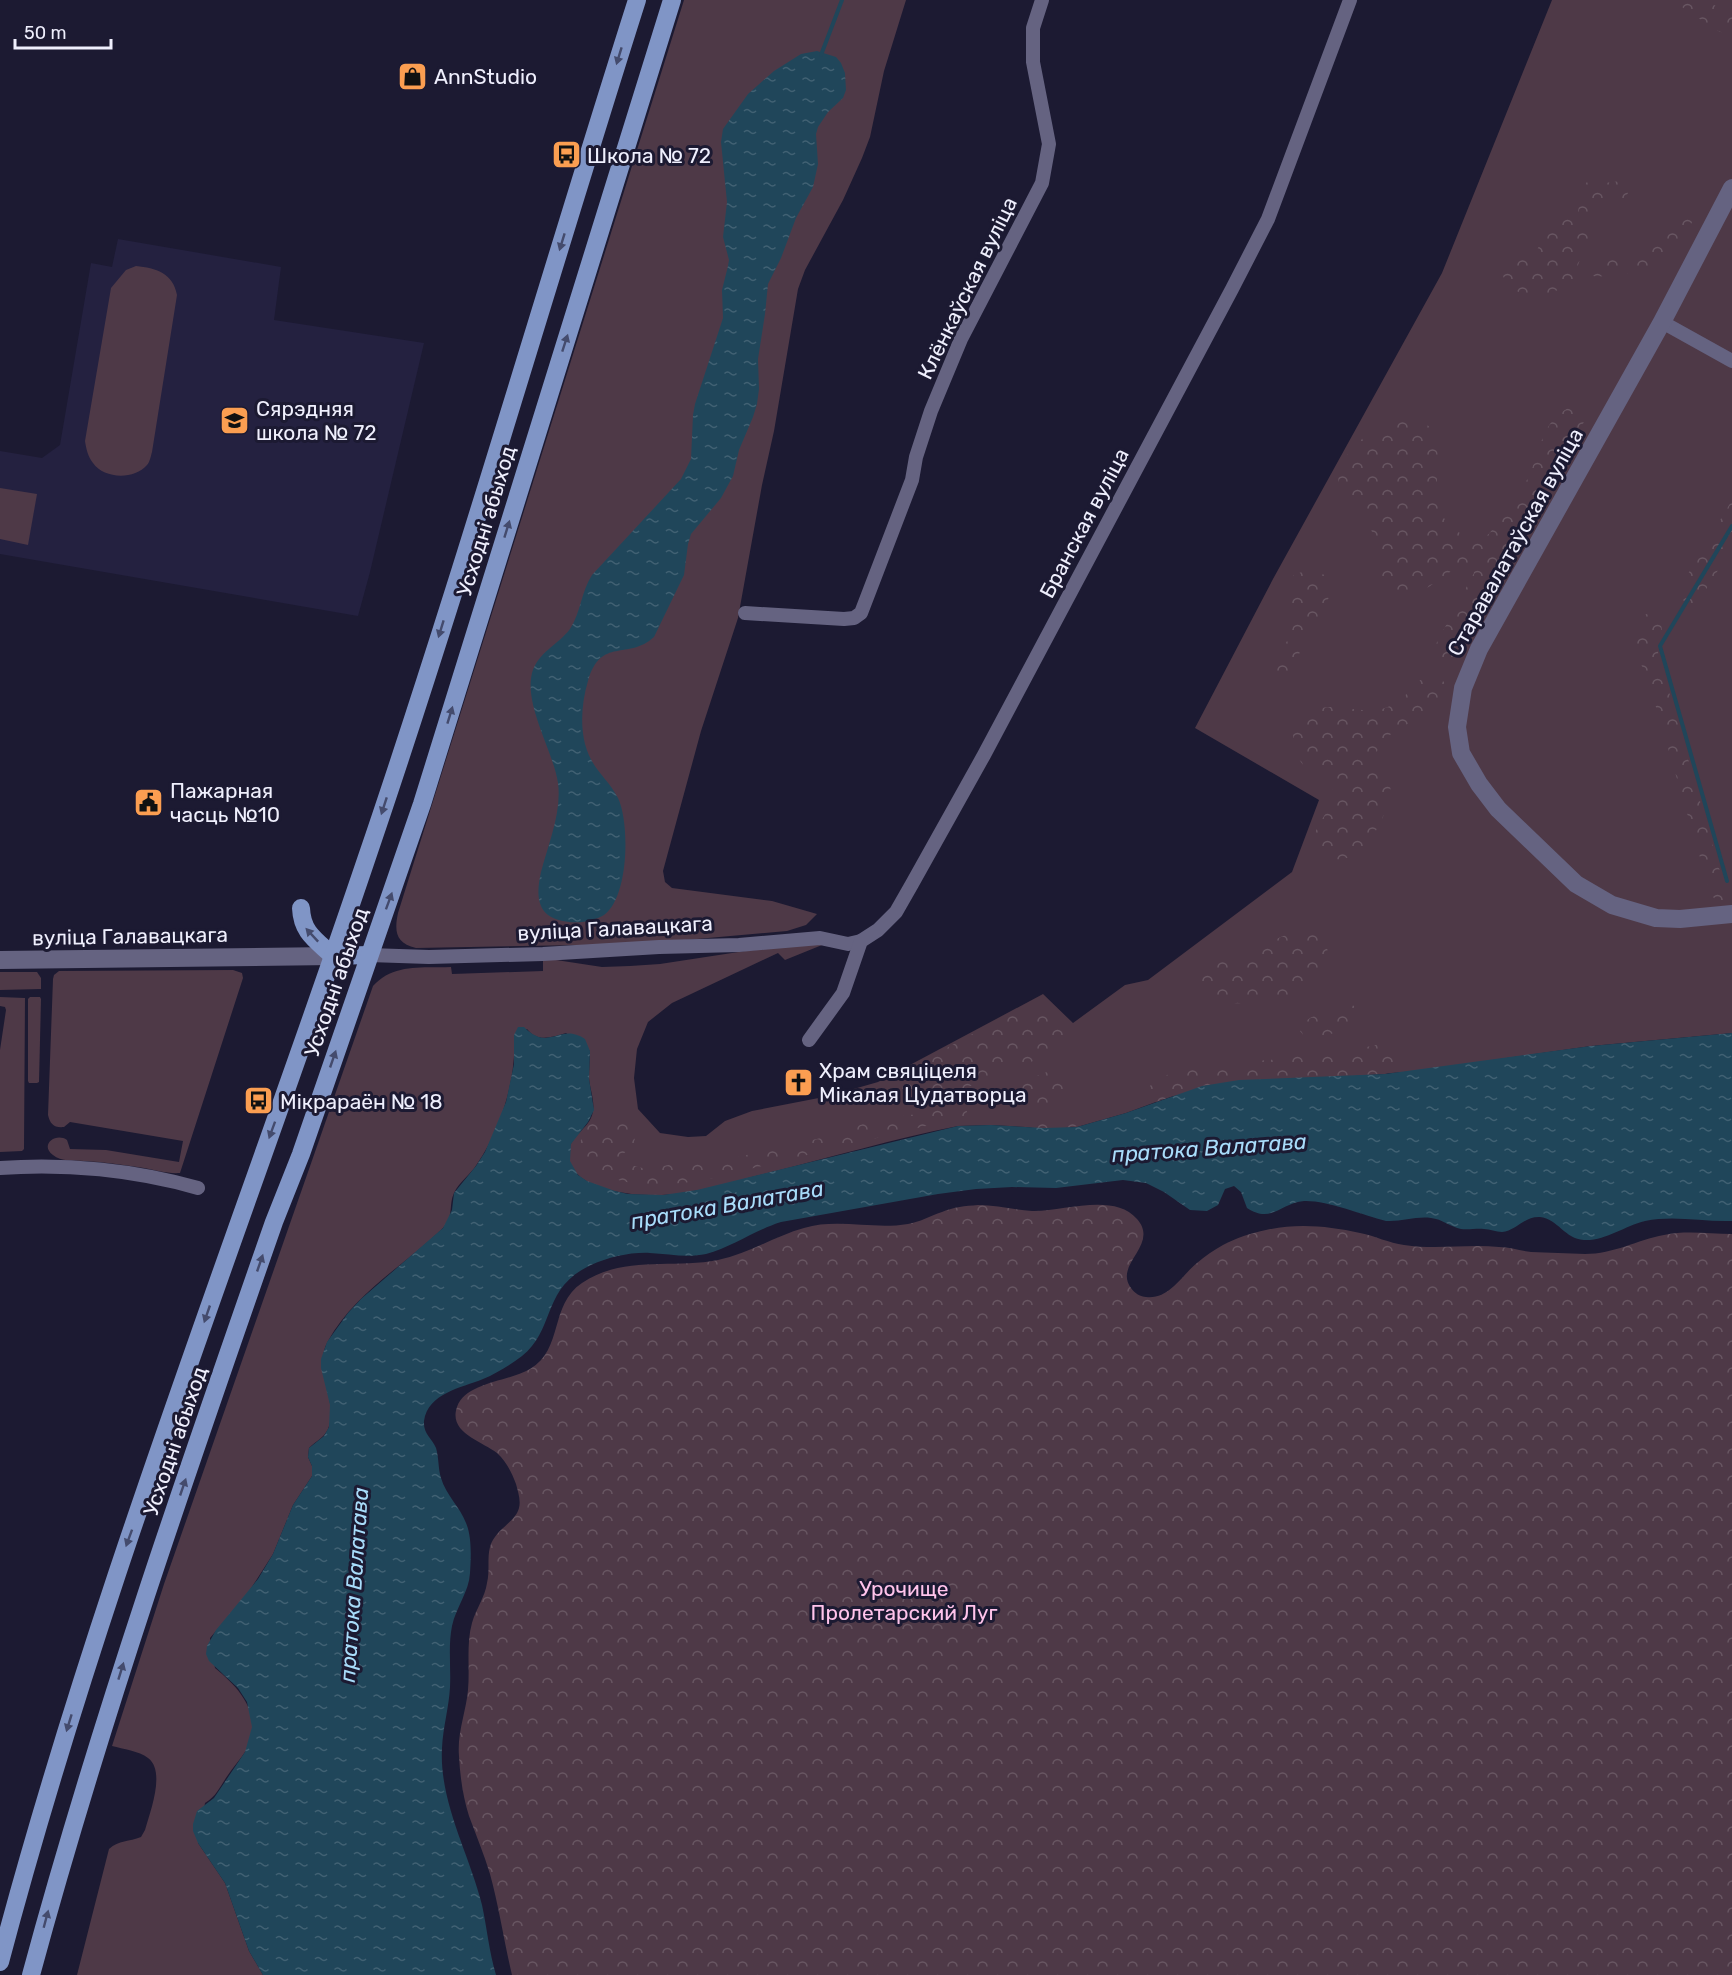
<svg xmlns="http://www.w3.org/2000/svg" width="1732" height="1975" viewBox="0 0 1732 1975" font-family="Rubik,sans-serif">
  <defs>
    <pattern id="forest-crowns" width="20" height="18" patternUnits="userSpaceOnUse" patternTransform="scale(1.5)"><rect width="20" height="18" fill="#4e3947"/><path d="M2 6a3 3 0 1 1 6 0M12 15a3 3 0 1 1 6 0" fill="none" stroke="#685662"/></pattern>
    <pattern id="water-ripples" width="26" height="14" patternUnits="userSpaceOnUse" patternTransform="scale(1.5)"><rect width="26" height="14" fill="#20465a"/><path d="M2 4q2-2 4 0t4 0M15 11q2-2 4 0t4 0" fill="none" stroke="#416173"/></pattern>
  </defs>
  <rect width="100%" height="100%" fill="#1c1a32"/>
  <polygon fill="#242140" points="118,239 281,267 274,320 424,343 370,572 358,616 0,554 0,451 42,458 60,445 91,263 112,267"/>
  <g fill="#4e3947">
    <path d="M684 0H906L884 71 870 137 862 158 843 200 805 270 798 289 774 431 762 485 738 618 701 731 663 871 665 882 672 888 772 901 817 914 806 925 787 931 641 944 416 948C396 943 394 932 398 913Z"/>
    <path d="M1552 0H1732V1033L1591 1046 1416 1071 1355 1076 1172 1096 1126 1113 1077 1127 1044 1128 991 1125 958 1126C894 1139 831 1157 768 1173 734 1181 698 1193 662 1195 636 1196 583 1192 571 1165 561 1142 583 1134 591 1118 597 1105 590 1091 589 1078 589 1069 590 1060 590 1051L566 1033C551 1037 538 1043 527 1029L514 1035C517 1078 501 1129 477 1164 471 1174 459 1182 454 1193 448 1206 455 1217 441 1230 403 1266 354 1294 328 1341 311 1371 340 1401 328 1429 324 1438 316 1441 309 1448L308 1457 312 1466V1476L293 1505 273 1554 248 1593 210 1638 215 1668C241 1689 265 1717 245 1752 240 1760 233 1767 228 1775 220 1786 217 1796 205 1803L198 1843 225 1883 249 1951 263 1975H77L109 1849C119 1840 129 1842 141 1837L145 1830C150 1812 166 1771 148 1758 139 1751 123 1749 112 1746L164 1584 373 986C393 963 424 968 451 967L452 974 543 971V958L602 967 630 966 660 964 745 951 827 943 785 960 778 953 672 1003 648 1022 637 1049 634 1078 638 1109 660 1133 688 1137 706 1136 725 1121 752 1111 829 1096 878 1082 1043 994 1073 1023 1125 985 1148 980 1292 872 1319 800 1195 728 1273 579 1442 273Z"/>
    <path d="M136 266C156 268 173 273 177 295L152 452C151 455 150 462 147 465 134 480 104 479 93 463 88 457 86 448 85 441L111 288 126 270Z"/>
    <polygon points="0,488 37,494 28,545 0,539"/>
    <path d="M233 970 242 973 243 978 180 1173C168 1174 155 1170 144 1168 124 1165 104 1162 84 1161 74 1160 61 1162 53 1155 39 1145 56 1132 67 1140L70 1149 106 1150 179 1162 183 1141 70 1122 64 1127C54 1128 50 1124 48 1115L53 979 54 975 59 971Z"/>
    <polygon points="0,972 37,972 41,978 41,989 0,990"/>
    <polygon points="0,997 25,998 24,1149 22,1151 0,1152 0,1050 6,1010 5,1007 0,1006"/>
    <polygon points="30,997 40,997 41,999 39,1082 37,1083 29,1083 28,1081 28,999"/>
  </g>
  <g fill="url(#forest-crowns)">
    <polygon points="1678,0 1706,0 1732,16 1732,36 1710,28 1693,13 1678,5"/>
    <path d="M1592 181 1604 183 1621 181 1627 185 1628 193 1623 202 1602 208 1591 218 1588 228 1591 240 1589 246 1579 262 1573 281C1555 297 1514 304 1503 276L1506 264 1516 256H1526L1535 253 1550 228 1578 212C1581 198 1571 185 1592 181Z"/>
    <path d="M1686 207 1695 209 1697 215C1672 251 1670 270 1621 274 1611 274 1603 278 1593 276L1590 272 1591 263C1603 253 1614 258 1628 257 1636 256 1643 253 1650 250 1669 240 1668 214 1686 207Z"/>
    <path d="M1576 405 1584 406 1587 409 1588 418 1551 459 1547 480 1530 504 1527 526 1506 560 1467 645 1456 659 1448 661 1442 660 1436 649V644L1474 573 1473 568C1446 558 1425 610 1388 592 1378 578 1384 559 1378 543 1375 534 1369 528 1364 520 1359 514 1356 507 1351 502 1348 498 1344 495 1342 491 1329 470 1353 446 1368 434 1383 423 1402 418 1420 422 1461 432 1410 512 1464 535 1471 538 1479 539 1486 536 1495 531 1496 517 1501 509 1508 497 1522 490 1528 478 1541 451 1541 416 1576 405Z"/>
    <polygon points="1732,500 1732,548 1703,594 1695,603 1688,604 1679,597 1682,584"/>
    <path d="M1307 570C1359 576 1312 620 1303 641 1298 652 1297 679 1288 685 1283 688 1279 686 1275 682 1265 664 1288 646 1292 630 1297 608 1279 596 1294 575Z"/>
    <path d="M1645 614 1654 615 1661 621 1662 632 1658 653 1725 889 1726 896 1723 900H1716L1711 895 1646 673C1636 658 1623 626 1645 614Z"/>
    <path d="M1429 675 1438 677 1444 682C1454 720 1381 720 1376 757 1380 765 1388 769 1390 779 1395 806 1365 865 1334 859 1327 858 1319 853 1316 846 1307 827 1340 807 1332 787 1326 772 1304 773 1299 758 1298 752 1292 737 1293 732 1295 714 1317 707 1332 707 1349 707 1364 713 1382 709 1408 702 1411 682 1429 675Z"/>
    <path d="M1302 931C1326 935 1333 950 1326 973 1304 995 1262 1005 1232 1003 1207 1002 1180 981 1212 963 1221 957 1232 959 1243 955 1263 947 1280 934 1302 931Z"/>
    <path d="M1351 1005C1358 1007 1362 1009 1363 1017 1356 1029 1319 1039 1305 1037L1300 1031 1302 1024C1313 1014 1336 1006 1351 1005Z"/>
    <path d="M1030 1009C1051 1010 1080 1028 1061 1050L930 1102 905 1108 892 1103C888 1097 888 1092 892 1086 904 1068 1008 1013 1030 1009Z"/>
    <path d="M1374 1045C1386 1045 1397 1044 1402 1057 1402 1068 1395 1071 1385 1074L1239 1080 1202 1086 1156 1102 1149 1100C1133 1065 1250 1062 1269 1060 1280 1059 1290 1055 1301 1054 1313 1053 1326 1056 1338 1055 1350 1053 1362 1048 1374 1045Z"/>
    <path d="M1047 1072C1060 1074 1069 1082 1067 1095 1057 1113 1015 1109 1002 1096V1092L1009 1086Z"/>
    <path d="M956 1103H960L966 1108 967 1112 962 1119 934 1124 713 1178C674 1186 601 1195 580 1150 579 1115 619 1101 635 1136L634 1145 623 1154 625 1160 631 1165 646 1169 674 1164 721 1161 821 1138 875 1120 924 1113Z"/>
    <path d="M1082 1116 1087 1118 1088 1121C1079 1130 1031 1132 1022 1124L1024 1119 1030 1117 1059 1118Z"/>
    <path d="M978 1205C996 1205 1014 1210 1032 1211 1063 1212 1113 1192 1137 1219 1160 1245 1113 1264 1131 1288 1134 1293 1141 1297 1146 1297 1169 1300 1182 1275 1197 1263 1205 1256 1214 1250 1223 1245 1236 1238 1251 1233 1266 1230 1298 1223 1328 1226 1360 1233 1375 1236 1389 1243 1404 1245 1436 1250 1467 1244 1499 1247 1510 1247 1520 1251 1531 1252 1548 1253 1567 1253 1585 1254 1614 1254 1637 1240 1664 1235 1687 1230 1709 1234 1732 1234V1975H512C504 1941 499 1907 490 1874 484 1854 476 1835 469 1816 463 1797 460 1776 459 1756 457 1733 466 1712 468 1690 470 1668 466 1644 472 1623 476 1609 485 1597 487 1583 490 1571 487 1558 490 1547 495 1529 515 1523 519 1508 521 1500 518 1492 516 1484 512 1473 506 1461 497 1453 482 1441 448 1433 457 1407 466 1382 508 1382 530 1369 564 1349 549 1305 582 1283 624 1255 672 1269 718 1260 748 1254 775 1236 804 1228 838 1218 873 1230 908 1224 920 1222 930 1216 942 1212 954 1207 965 1206 978 1205Z"/>
  </g>
  <g fill="url(#water-ripples)">
    <path d="M817 51 836 57 841 63 845 73 846 90 843 98 828 112 818 127 816 134 818 164 813 187 796 218 781 258 768 284 765 314 758 359 759 389 757 404 753 417 739 450 733 476 721 498 691 534 688 544 684 575 654 637C628 661 601 636 588 681 582 701 580 724 585 744 592 770 607 777 618 798 630 823 629 897 604 915 601 917 595 919 592 920 579 924 559 923 548 915 535 905 538 886 541 872 548 845 562 812 558 783 553 750 524 706 532 673 538 652 558 645 570 629 581 612 581 592 592 575L681 479 691 459 693 415 695 404 723 318 722 290 728 266 729 260 723 237 727 202 721 142 723 129 748 94 774 71 801 54Z"/>
    <path d="M518 1027H524C550 1053 559 1022 585 1039L590 1051 589 1079 594 1110 588 1122 571 1144 570 1161 578 1175 587 1181 615 1191 628 1194 663 1195 697 1190 958 1126 991 1125 1044 1128 1077 1127 1126 1113 1202 1086 1239 1080 1385 1074 1591 1046 1732 1033V1221C1703 1222 1674 1215 1645 1221 1624 1226 1606 1241 1584 1240 1565 1239 1558 1219 1540 1217 1524 1216 1516 1231 1502 1232 1496 1232 1490 1229 1484 1229 1477 1228 1469 1230 1461 1229 1451 1227 1442 1219 1431 1218 1416 1216 1401 1222 1386 1221 1363 1215 1326 1200 1304 1201 1281 1203 1271 1224 1247 1208L1241 1192 1234 1186 1225 1189 1218 1205 1207 1211 1190 1210 1164 1192 1146 1183 1123 1180 1056 1188 1012 1187 976 1189 938 1194 781 1222C755 1230 732 1247 706 1254 687 1258 669 1254 650 1253 631 1252 609 1257 591 1265 541 1288 556 1329 522 1356 510 1365 497 1373 483 1379 461 1388 428 1393 424 1421 423 1434 432 1438 436 1448 439 1458 438 1469 441 1478 446 1495 460 1507 466 1523 472 1537 471 1558 470 1573 469 1592 456 1607 452 1626 448 1646 451 1667 450 1687 449 1707 443 1727 442 1748 439 1802 469 1853 482 1905 487 1928 489 1952 496 1975H263L249 1951 225 1883 198 1843 193 1831V1824L197 1811 214 1798 245 1752 252 1727 247 1702 238 1688 209 1661 206 1654 207 1646 216 1630 258 1579 273 1554 293 1505 312 1476V1466L308 1457 309 1448 324 1436 329 1427 330 1405 321 1368V1359L327 1342 348 1313 361 1299 443 1228 452 1210 454 1193 476 1166 485 1152 506 1102 514 1064V1035Z"/>
  </g>
  <g fill="none" stroke-linecap="round" stroke-linejoin="round">
    <g stroke="#20465a" stroke-width="4">
      <polyline points="821,55 842,0"/>
      <polyline points="1727,881 1660,646 1732,526"/>
    </g>
    <g stroke="#656381" stroke-width="14">
      <polyline points="1662,322 1732,361"/>
      <polyline points="745,613 844,619 854,618 861,613 912,480 916,457 931,411 961,339 1042,183 1049,144 1033,62 1033,28 1042,0"/>
      <polyline points="369,955 429,957 543,954 659,947 739,945 820,938 848,944 861,941"/>
      <polyline points="809,1040 843,993 861,941 878,930 896,912 912,884 984,755 1232,289 1268,219 1350,0"/>
      <path d="M0 1168C65 1163 135 1170 198 1188"/>
    </g>
    <g stroke="#656381" stroke-width="18">
      <polyline points="1732,188 1662,322 1479,649 1463,688 1457,727 1461,753 1479,784 1498,809 1576,884 1612,905 1656,918 1680,919 1732,914"/>
      <polyline points="0,960 333,956"/>
    </g>
    <g stroke="#8095c6" stroke-width="18">
      <path d="M301 908C302 933 316 940 333 956L369 955"/>
      <path d="M0 1962C99 1587 242 1227 366 860 463 576 546 286 637 0"/>
      <path d="M31 1975C100 1720 187 1471 274 1222L301 1154 422 804 672 0"/>
    </g>
  </g>
  <defs><path id="oneway-solid" d="M-6-.8H1V-3.2L6.5 0L1 3.2V.8H-6Z" transform="scale(1.5)"/></defs>
  <g fill="#444b6d">
    <use href="#oneway-solid" transform="translate(619 56) rotate(107)"/>
    <use href="#oneway-solid" transform="translate(562 242) rotate(107)"/>
    <use href="#oneway-solid" transform="translate(565 343) rotate(-72)"/>
    <use href="#oneway-solid" transform="translate(507 529) rotate(-73)"/>
    <use href="#oneway-solid" transform="translate(441 629) rotate(107)"/>
    <use href="#oneway-solid" transform="translate(450 715) rotate(-73)"/>
    <use href="#oneway-solid" transform="translate(384 806) rotate(108)"/>
    <use href="#oneway-solid" transform="translate(389 901) rotate(-70)"/>
    <use href="#oneway-solid" transform="translate(312 935) rotate(-133)"/>
    <use href="#oneway-solid" transform="translate(333 1059) rotate(-71)"/>
    <use href="#oneway-solid" transform="translate(272 1130) rotate(110)"/>
    <use href="#oneway-solid" transform="translate(260 1263) rotate(-71)"/>
    <use href="#oneway-solid" transform="translate(207 1314) rotate(109)"/>
    <use href="#oneway-solid" transform="translate(183 1487) rotate(-71)"/>
    <use href="#oneway-solid" transform="translate(129 1538) rotate(110)"/>
    <use href="#oneway-solid" transform="translate(121 1671) rotate(-73)"/>
    <use href="#oneway-solid" transform="translate(69 1723) rotate(107)"/>
    <use href="#oneway-solid" transform="translate(46 1919) rotate(-75)"/>
  </g>
  <defs>
    <symbol id="shop-square" viewBox="-11 -11 22 22"><rect x="-9" y="-9" width="18" height="18" rx="4" fill="#fb9e51" stroke="#1c1a32"/><path d="M-5-2.5h2.3a2.7 3.5 0 0 1 5.4 0H5L5.5 6h-11ZM-1.5-2.5h3a1.5 2.3 0 0 0-3 0Z" fill="#111"/></symbol>
    <symbol id="bus-square" viewBox="-11 -11 22 22"><rect x="-9" y="-9" width="18" height="18" rx="4" fill="#fb9e51" stroke="#1c1a32"/><path d="M-5-6H5V4H4V6H2V4H-2V6H-4V4H-5ZM-3.5-4V0h7V-4ZM-3.5 1.2v1.5H-2V1.2ZM2 1.2v1.5H3.5V1.2Z" fill="#111"/></symbol>
    <symbol id="school-square" viewBox="-11 -11 22 22"><rect x="-9" y="-9" width="18" height="18" rx="4" fill="#fb9e51" stroke="#1c1a32"/><path d="M0-5L7-2L0 1L-7-2ZM-4 1L0 2.5L4 1V4Q0 6-4 4Z" fill="#111"/></symbol>
    <symbol id="civic-square" viewBox="-11 -11 22 22"><rect x="-9" y="-9" width="18" height="18" rx="4" fill="#fb9e51" stroke="#1c1a32"/><path d="M-.6-6.5H3V-4.5H.6V-3L4-1V1h2V6H-6V1h2V-1L-.6-3ZM-1.2 2.5V6h2.4V2.5Z" fill="#111"/></symbol>
    <symbol id="church-square" viewBox="-11 -11 22 22"><rect x="-9" y="-9" width="18" height="18" rx="4" fill="#fb9e51" stroke="#1c1a32"/><path d="M-1.2-6h2.4v3.5h3.3v2.4h-3.3V6h-2.4V-.1h-3.3v-2.4h3.3Z" fill="#111"/></symbol>
  </defs>
  <g fill-rule="evenodd">
    <use href="#shop-square" x="396" y="60" width="33" height="33"/>
    <use href="#bus-square" x="550" y="138" width="33" height="33"/>
    <use href="#school-square" x="218" y="404" width="33" height="33"/>
    <use href="#civic-square" x="132" y="786" width="33" height="33"/>
    <use href="#church-square" x="782" y="1066" width="33" height="33"/>
    <use href="#bus-square" x="242" y="1084" width="33" height="33"/>
  </g>
  <g text-anchor="middle" dominant-baseline="central" stroke-width="6" stroke-linejoin="round" paint-order="stroke">
    <g font-size="21" fill="#efeffd" stroke="#1c1a32" text-anchor="start">
      <text x="434" y="76">AnnStudio</text>
      <text x="587" y="155">Школа № 72</text>
      <text x="256" y="408">Сярэдняя<tspan x="256" dy="24">школа № 72</tspan></text>
      <text x="170" y="790">Пажарная<tspan x="170" dy="24">часць №10</tspan></text>
      <text x="819" y="1070">Храм свяціцеля<tspan x="819" dy="24">Мікалая Цудатворца</tspan></text>
      <text x="280" y="1101">Мікрараён № 18</text>
    </g>
    <g font-size="21" fill="#efeffd" stroke="#1c1a32">
      <text transform="translate(967 288) rotate(-64)">Клёнкаўская вуліца</text>
      <text transform="translate(486 521) rotate(-73)">Усходні абыход</text>
      <text transform="translate(1084 523) rotate(-62)">Бранская вуліца</text>
      <text transform="translate(1515 542) rotate(-61)">Старавалатаўская вуліца</text>
      <text transform="translate(615 928) rotate(-3)">вуліца Галавацкага</text>
      <text transform="translate(130 936) rotate(-1)">вуліца Галавацкага</text>
      <text transform="translate(336 982) rotate(-71)">Усходні абыход</text>
      <text transform="translate(175 1441) rotate(-71)">Усходні абыход</text>
    </g>
    <g font-size="21" fill="#ffc3eb" stroke="#1c1a32">
      <text x="904" y="1588">Урочище<tspan x="904" dy="24">Пролетарский Луг</tspan></text>
    </g>
    <g font-size="22" font-style="italic" fill="#a8dcfa" stroke="#1c1a32">
      <text transform="translate(1209 1148) rotate(-4)">пратока Валатава</text>
      <text transform="translate(727 1205) rotate(-10)">пратока Валатава</text>
      <text transform="translate(354 1585) rotate(-86)">пратока Валатава</text>
    </g>
  </g>
  <path d="M15 39v9h96v-9" fill="none" stroke="#efeffd" stroke-width="3"/>
  <text x="24" y="39" font-size="18" fill="#efeffd" stroke="#1c1a32" stroke-width="4.5" paint-order="stroke">50 m</text>
</svg>
